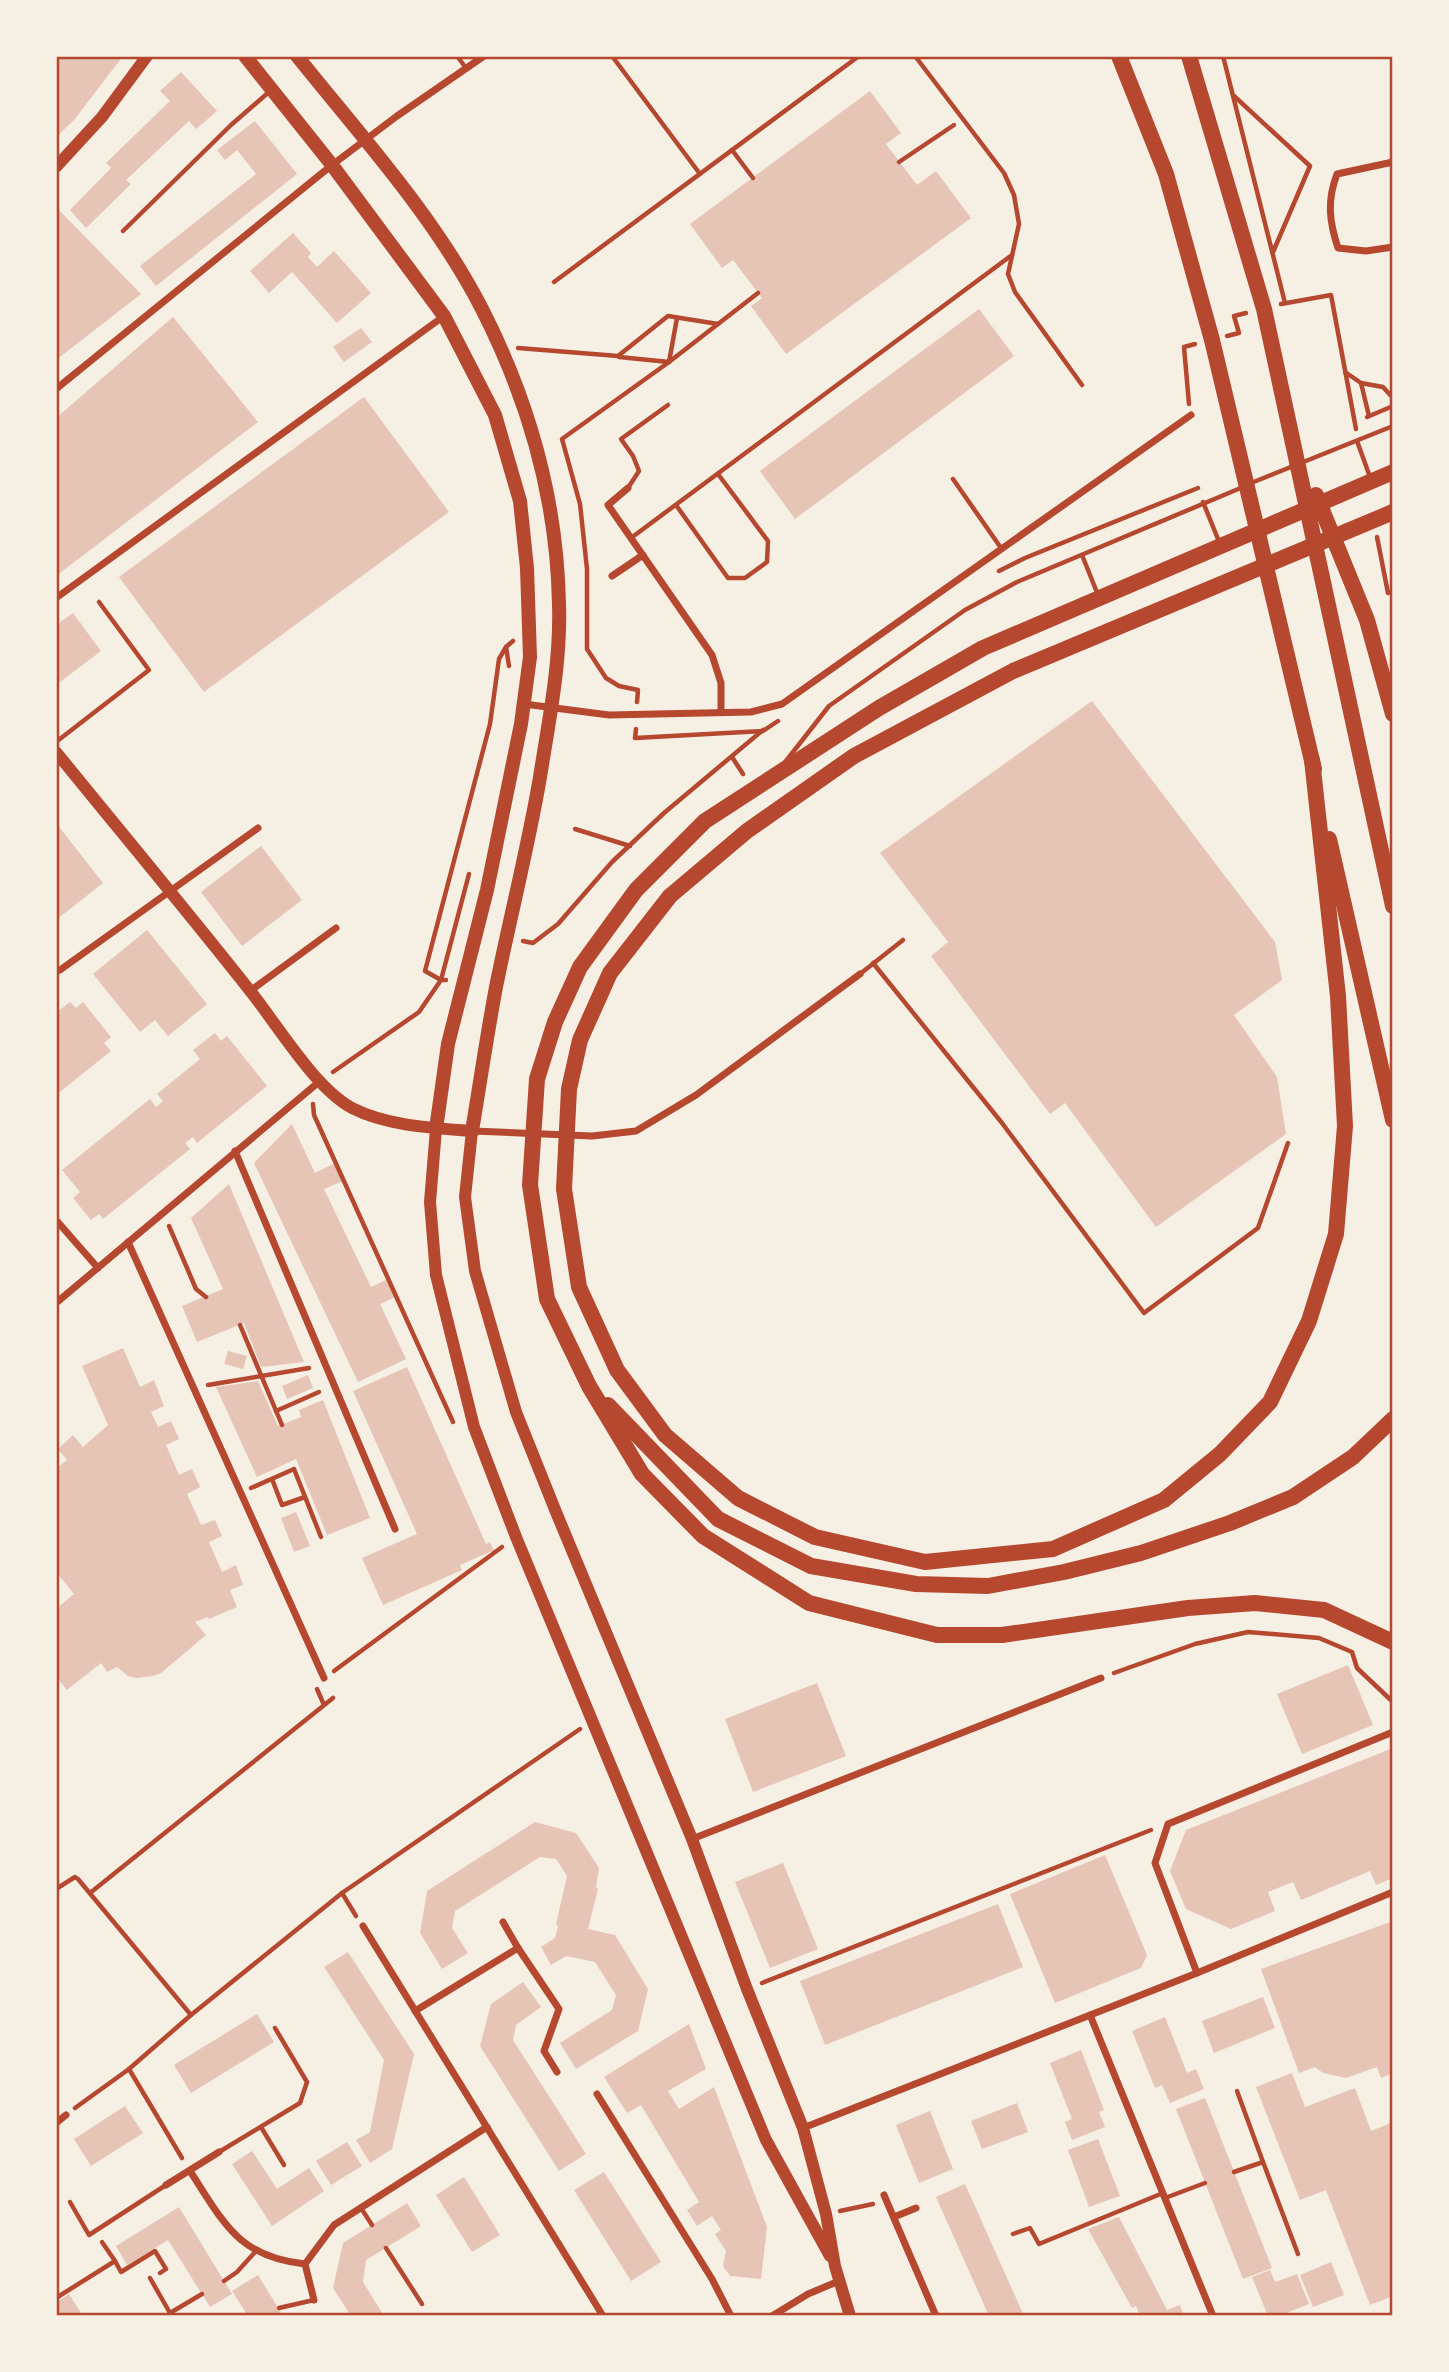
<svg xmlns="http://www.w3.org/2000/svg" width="1449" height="2372" viewBox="0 0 1449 2372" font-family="'Asap Condensed',sans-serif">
  <rect width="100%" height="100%" fill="#f6efe4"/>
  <g fill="#e6c5b7">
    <polygon points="56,56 123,56 74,120 56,137"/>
    <polygon points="181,72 217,111 196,129 189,121 126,180 131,184 86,228 70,210 111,168 106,163 170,101 160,91"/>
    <polygon points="870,91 901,133 886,144 917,185 936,171 971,218 786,354 751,306 762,298 733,260 722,268 690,224"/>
    <polygon points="255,121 297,174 156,286 140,266 256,174 237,150 225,160 217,150"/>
    <polygon points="57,208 141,294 56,360 56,209"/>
    <polygon points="293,233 311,253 308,257 317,267 334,251 371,293 337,323 292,272 269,293 250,271"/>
    <polygon points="979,309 1014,356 795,519 760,471"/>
    <polygon points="173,317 258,422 56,576 56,418"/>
    <polygon points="361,328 372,342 344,362 333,347"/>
    <polygon points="364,397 449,512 204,692 119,577"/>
    <polygon points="73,613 101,651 56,685 56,625"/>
    <polygon points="1092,701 1275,942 1282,980 1234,1015 1277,1077 1286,1134 1156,1227 1065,1103 1050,1114 931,956 948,942 880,853"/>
    <polygon points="56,823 103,883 56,920"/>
    <polygon points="261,846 302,900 242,946 201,892"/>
    <polygon points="147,930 207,1004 168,1036 155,1020 140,1032 93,974"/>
    <polygon points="70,1002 76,1008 83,1002 111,1037 104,1043 111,1051 56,1095 56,1013"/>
    <polygon points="215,1033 221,1041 227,1036 267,1086 197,1143 193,1137 185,1143 190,1149 103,1219 99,1214 91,1220 73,1198 80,1192 62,1170 150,1099 156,1107 163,1101 157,1094 200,1059 193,1050"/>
    <polygon points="292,1124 315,1173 335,1163 343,1181 324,1189 371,1287 386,1280 395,1297 380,1304 406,1359 358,1382 254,1163"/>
    <polygon points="229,1184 304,1362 261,1367 244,1323 197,1342 182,1306 223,1289 191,1218"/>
    <polygon points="123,1348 140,1387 154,1380 164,1406 151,1412 158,1427 171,1421 179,1439 166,1445 179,1475 192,1469 200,1487 187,1494 201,1525 215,1520 222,1536 209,1542 222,1572 236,1565 243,1585 230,1590 237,1607 209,1619 208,1617 195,1622 206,1635 161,1673 153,1676 136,1678 128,1676 117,1667 107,1672 101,1663 67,1690 56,1676 56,1609 74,1594 56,1572 56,1469 67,1460 58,1449 73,1435 83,1447 108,1425 82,1366"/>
    <polygon points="228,1351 247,1356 243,1369 224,1364"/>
    <polygon points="407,1367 486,1544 490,1542 494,1550 460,1565 462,1570 383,1605 362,1558 417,1534 353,1391"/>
    <polygon points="308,1375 313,1388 287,1399 282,1386"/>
    <polygon points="258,1381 278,1426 301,1417 299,1410 323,1400 370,1518 327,1535 296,1459 257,1477 216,1387"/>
    <polygon points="296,1512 310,1546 294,1552 281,1518"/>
    <polygon points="1348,1665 1373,1725 1302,1754 1277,1694"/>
    <polygon points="817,1683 846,1756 753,1792 725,1719"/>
    <polygon points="1393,1748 1393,1878 1376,1885 1370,1871 1301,1900 1293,1882 1268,1892 1275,1911 1231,1929 1186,1909 1170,1871 1186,1830"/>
    <polygon points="535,1822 576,1833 599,1868 596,1887 598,1889 588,1929 615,1935 648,1989 638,2031 576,2069 560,2043 612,2010 616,1995 595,1962 566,1956 551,1965 541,1947 555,1938 558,1926 556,1924 567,1876 556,1859 540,1857 455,1911 452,1928 468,1953 442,1969 420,1933 427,1891"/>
    <polygon points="1105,1855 1147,1955 1141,1968 1055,2003 1010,1894"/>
    <polygon points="783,1863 818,1949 770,1968 735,1882"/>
    <polygon points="998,1904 1023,1967 825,2045 800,1981"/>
    <polygon points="1393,1921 1393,2073 1381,2078 1377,2067 1346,2078 1323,2073 1315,2067 1299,2073 1261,1969"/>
    <polygon points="348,1952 414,2054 392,2149 370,2163 356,2140 370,2132 384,2060 324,1967"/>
    <polygon points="523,1982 541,2007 516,2025 513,2040 586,2154 559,2171 480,2046 491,2004"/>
    <polygon points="1263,1997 1275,2028 1214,2053 1202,2021"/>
    <polygon points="257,2014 274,2042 191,2093 174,2065"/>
    <polygon points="1165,2017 1187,2073 1196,2069 1204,2089 1170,2103 1162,2085 1155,2088 1132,2031"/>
    <polygon points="689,2024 706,2069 668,2091 679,2109 714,2087 767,2227 761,2279 730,2276 723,2266 726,2251 715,2234 721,2230 712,2216 697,2226 687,2210 699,2202 641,2105 627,2113 604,2077"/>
    <polygon points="1081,2050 1104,2110 1099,2112 1105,2127 1072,2140 1065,2122 1072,2119 1050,2063"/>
    <polygon points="1292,2073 1305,2107 1355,2088 1371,2131 1393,2122 1393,2296 1370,2305 1326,2190 1300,2200 1256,2087"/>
    <polygon points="1205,2098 1272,2268 1243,2279 1176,2109"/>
    <polygon points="1017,2103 1028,2132 982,2149 971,2121"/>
    <polygon points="125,2106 143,2133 91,2166 74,2139"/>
    <polygon points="930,2111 953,2169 919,2183 896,2125"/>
    <polygon points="1098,2139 1120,2196 1089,2207 1068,2150"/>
    <polygon points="347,2142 362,2166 331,2185 316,2161"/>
    <polygon points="252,2151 277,2189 309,2168 324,2191 272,2226 232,2164"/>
    <polygon points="604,2172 661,2262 631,2281 574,2190"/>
    <polygon points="464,2177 500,2235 472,2252 436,2195"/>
    <polygon points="965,2184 1024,2316 989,2316 936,2197"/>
    <polygon points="407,2203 421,2226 366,2260 363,2282 384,2316 351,2316 333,2288 343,2243"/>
    <polygon points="179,2207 232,2294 210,2307 168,2240 127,2265 116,2246"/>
    <polygon points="1119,2217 1167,2310 1180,2305 1184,2316 1140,2316 1136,2306 1132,2308 1088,2229"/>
    <polygon points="1331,2262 1344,2295 1313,2307 1300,2275"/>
    <polygon points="1270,2270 1275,2282 1297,2274 1309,2304 1279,2316 1268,2316 1252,2277"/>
    <polygon points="258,2275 283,2316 248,2316 232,2291"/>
    <polygon points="69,2294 83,2316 56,2316 56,2303"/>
  </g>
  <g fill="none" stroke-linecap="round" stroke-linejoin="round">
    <g stroke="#b5482f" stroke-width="4.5">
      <polyline points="612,56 700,174"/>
      <polyline points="1223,56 1285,303"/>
      <polyline points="1234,96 1310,166 1273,252"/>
      <polyline points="732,150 753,178"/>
      <polyline points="899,162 954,125"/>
      <polyline points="554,282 859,56"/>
      <polyline points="1281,304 1331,295 1356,429"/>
      <polyline points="1227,336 1239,333 1234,316 1246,313"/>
      <polyline points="518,348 618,356 668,316 718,324"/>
      <polyline points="619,357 669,362 677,318"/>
      <polyline points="1345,372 1361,383 1383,387 1393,398"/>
      <polyline points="1361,383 1369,416"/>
      <polyline points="1189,404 1184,347 1195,344"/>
      <polyline points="1367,417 1393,406"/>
      <polyline points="1377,537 1388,593 1393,591"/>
      <polyline points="999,571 1025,558 1198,488"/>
      <polyline points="506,647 509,666"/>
      <polyline points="637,702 638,690 619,686 606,678 587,649 587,569 580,504 562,439 669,362 758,293"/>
      <polyline points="636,729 635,738 763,731 778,721"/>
      <polyline points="732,757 743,774"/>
      <polyline points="575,829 630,846"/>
      <polyline points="469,874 441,980 425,971 490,724 499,659 506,647 513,641"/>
      <polyline points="523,941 533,943 558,924 612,862 664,813 763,730"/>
      <polyline points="333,1072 419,1012 441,980 446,980"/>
      <polyline points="313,1104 314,1115 453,1422"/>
      <polyline points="169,1226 196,1289 206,1297"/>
      <polyline points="240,1325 282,1425"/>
      <polyline points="208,1385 309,1368"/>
      <polyline points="276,1411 319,1392"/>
      <polyline points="272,1479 282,1505 305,1497"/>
      <polyline points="251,1488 294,1469 321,1537"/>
      <polyline points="334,1671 502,1547"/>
      <polyline points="1114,1673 1195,1644 1248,1632 1319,1638 1352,1652 1357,1668 1393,1702"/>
      <polyline points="317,1689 324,1705"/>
      <polyline points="56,1889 75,1877 78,1879 191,2015"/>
      <polyline points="90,1893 333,1698"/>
      <polyline points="342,1893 356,1916"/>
      <polyline points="762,1983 1151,1830"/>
      <polyline points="129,2069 182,2158"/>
      <polyline points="75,2108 129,2069 191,2015 342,1893 580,1729"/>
      <polyline points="840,2211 873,2204"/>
      <polyline points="102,2242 115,2261"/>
      <polyline points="56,2298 115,2261 121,2272 155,2251 166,2269 160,2273"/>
    </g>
    <g stroke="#b5482f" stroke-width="4.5">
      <polyline points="457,56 466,68"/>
      <polyline points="915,56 1004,173 1014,195 1019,224 1008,274 1015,292 1082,385"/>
      <polyline points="123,231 231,125 269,92"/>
      <polyline points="1357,441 1370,477"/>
      <polyline points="953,479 1001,548"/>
      <polyline points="1251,483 1393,426"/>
      <polyline points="628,488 639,471 633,456 621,439 668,405"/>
      <polyline points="1203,502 1220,544"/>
      <polyline points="676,505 728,578 745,578 767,562 768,541 718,474"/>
      <polyline points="631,538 1012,255"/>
      <polyline points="1082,555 1098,595"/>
      <polyline points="56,742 149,670 99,602"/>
      <polyline points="786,761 829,706 965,610 1017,582 1243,487"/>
      <polyline points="873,963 1002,1123 1144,1313 1258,1228 1288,1143"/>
      <polyline points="860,974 903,940"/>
      <polyline points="261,2127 284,2165"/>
      <polyline points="219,2152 300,2103 307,2082 275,2028"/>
      <polyline points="1263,2162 1298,2254"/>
      <polyline points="1234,2172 1263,2162 1237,2091"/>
      <polyline points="1165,2198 1205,2183"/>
      <polyline points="70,2202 89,2235 166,2185"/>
      <polyline points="361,2208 372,2225"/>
      <polyline points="1013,2234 1030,2228 1039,2244 1163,2193"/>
      <polyline points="386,2248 422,2304"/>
      <polyline points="150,2278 170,2313 202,2294"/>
      <polyline points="224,2281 237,2272 256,2251"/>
      <polyline points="279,2308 314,2300"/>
    </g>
    <g stroke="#b5482f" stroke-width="7">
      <path d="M1393 162 1337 174C1327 200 1329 221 1338 248L1366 251 1393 247"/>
      <polyline points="56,389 332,165 397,116 484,56"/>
      <polyline points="628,488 608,505 712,655 721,683 721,712"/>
      <polyline points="612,576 643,555"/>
      <polyline points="56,598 444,316"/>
      <polyline points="524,704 609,715 751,712 782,704 1191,415"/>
      <polyline points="60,970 258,828"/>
      <polyline points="250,991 336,928"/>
      <polyline points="473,1131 592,1136 636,1131 696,1095 860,974"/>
      <polyline points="235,1151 395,1529"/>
      <polyline points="56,1220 98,1268"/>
      <polyline points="128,1242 324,1678"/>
      <polyline points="56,1303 320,1081"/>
      <polyline points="692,1839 1101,1678"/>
      <polyline points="503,1922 518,1948"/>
      <polyline points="363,1926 603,2316"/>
      <polyline points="1197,1973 1155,1863 1168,1824 1393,1732"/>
      <polyline points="415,2011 518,1948 559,2009 544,2051 557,2072"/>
      <polyline points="1090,2015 1213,2316"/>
      <polyline points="597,2094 712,2279 731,2316"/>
      <polyline points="56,2123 66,2115"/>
      <polyline points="803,2128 1197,1973 1393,1892"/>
      <path d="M190 2171C224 2223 238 2257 305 2264"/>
      <polyline points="166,2185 219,2152"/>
      <polyline points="884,2195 936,2316"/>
      <polyline points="894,2217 916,2208"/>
      <polyline points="314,2300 305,2264 334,2225 487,2127"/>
      <polyline points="772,2316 808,2294 839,2281"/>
    </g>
    <g stroke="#b5482f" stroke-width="12">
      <polyline points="56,167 102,117 147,56"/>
      <path d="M56 752C121 832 187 911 251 992 278 1026 315 1088 352 1108 387 1126 433 1128 472 1131L465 1197 475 1271 516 1412 556 1512 692 1839 747 1989 803 2128 826 2214 835 2266 850 2316"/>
      <polyline points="436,1129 430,1202 436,1275 474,1427 516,1537 766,2140 830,2256"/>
    </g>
    <g stroke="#b5482f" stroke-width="14">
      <polyline points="245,56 332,165 444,316 495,415 520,501 527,568 530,657 521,724 487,890 448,1044 436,1129"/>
      <path d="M297 56C361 136 435 217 482 309 529 401 557 500 559 604 561 662 549 720 540 777 528 848 510 917 496 987 487 1035 480 1083 472 1131"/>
    </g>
    <g stroke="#b5482f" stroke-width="16">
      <polyline points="1119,56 1166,174 1212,340 1314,769"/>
      <polyline points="1189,56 1264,309 1393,906"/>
      <polyline points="1393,472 983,648 879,708 705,821 636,890 580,967 555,1022 537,1079 530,1185 547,1299 589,1386 642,1474 703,1536 809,1603 937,1635 1002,1635 1188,1608 1255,1603 1324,1610 1393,1642"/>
      <polyline points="1316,495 1367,620 1393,714"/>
      <polyline points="1312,760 1338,996 1345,1126 1336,1234 1309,1321 1270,1402 1220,1454 1164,1500 1053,1549 925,1562 815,1537 738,1498 665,1435 617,1370 579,1287 564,1189 569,1089 580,1040 610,973 670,896 747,831 854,756 1013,671 1393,512"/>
      <polyline points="1329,839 1393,1120"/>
      <polyline points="608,1405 718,1519 811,1566 916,1584 988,1586 1064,1572 1141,1553 1230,1523 1293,1497 1353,1457 1393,1419"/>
    </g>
  </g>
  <rect width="1449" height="2372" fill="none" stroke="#f6efe4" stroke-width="116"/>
  <rect x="58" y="58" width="1333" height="2256" fill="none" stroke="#b5482f" stroke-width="2.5"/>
</svg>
